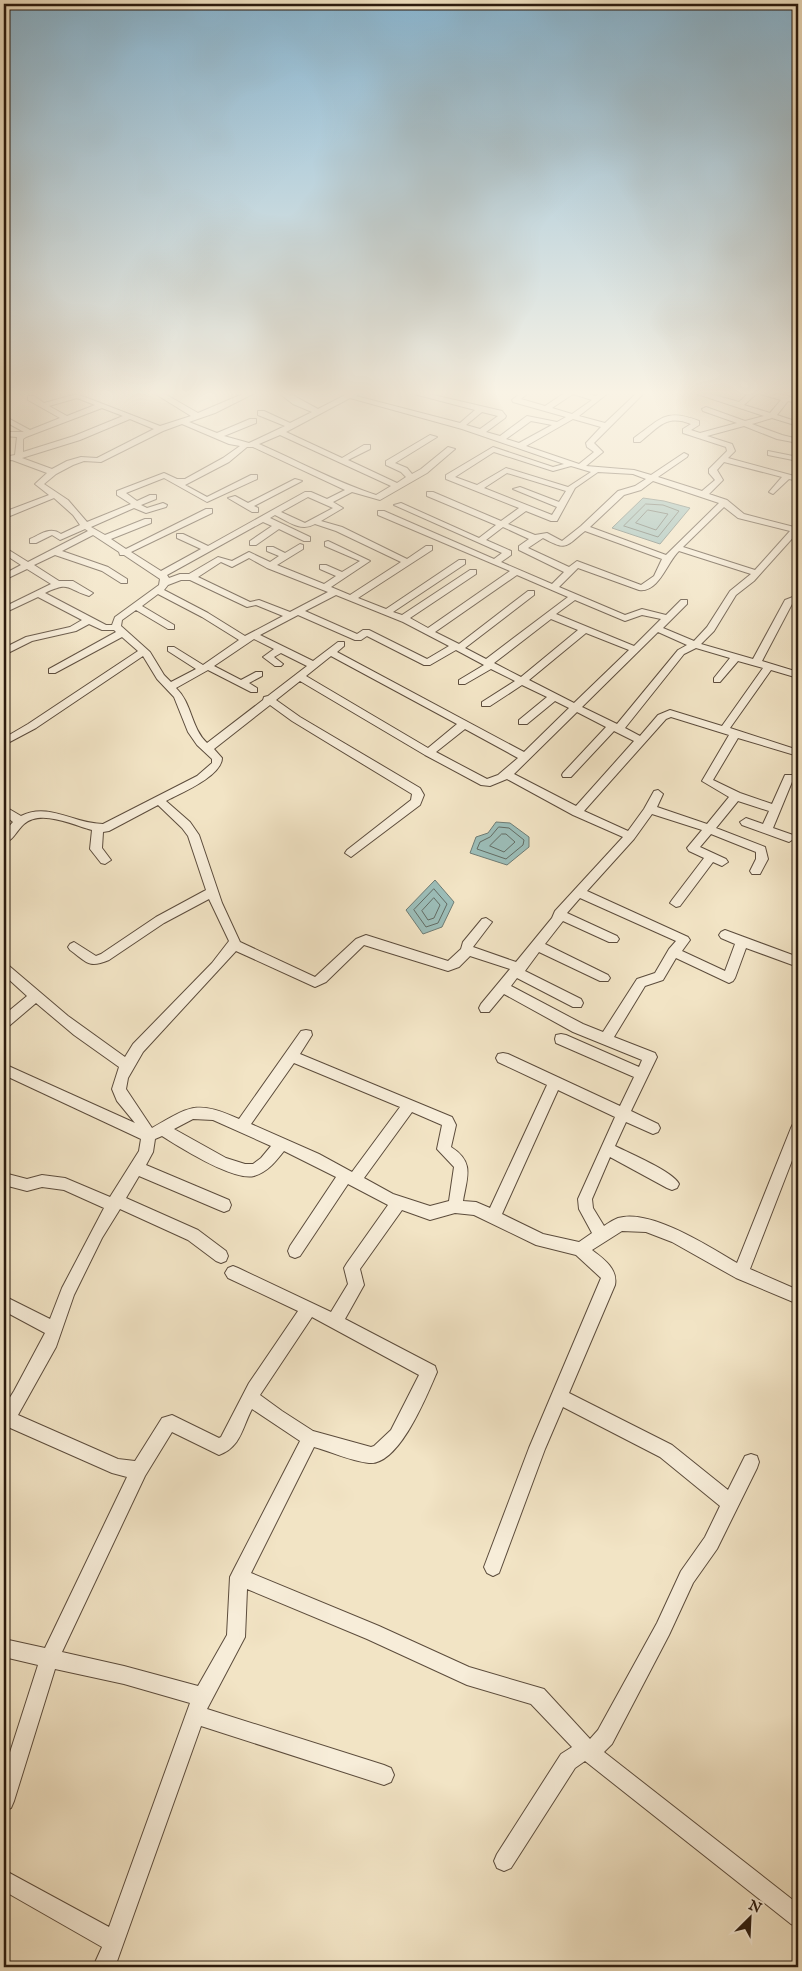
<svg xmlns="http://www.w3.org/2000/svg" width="802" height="1971" viewBox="0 0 802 1971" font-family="'IM FELL English',serif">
  <rect width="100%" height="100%" fill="#f2e4c5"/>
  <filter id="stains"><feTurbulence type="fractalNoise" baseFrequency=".004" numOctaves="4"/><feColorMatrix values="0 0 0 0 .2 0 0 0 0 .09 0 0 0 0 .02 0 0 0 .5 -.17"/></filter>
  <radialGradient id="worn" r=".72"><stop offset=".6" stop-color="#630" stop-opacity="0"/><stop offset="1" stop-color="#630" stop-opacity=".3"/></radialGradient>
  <g fill="#9cbeb9" stroke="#6e7c75">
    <polygon points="643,498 664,501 690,508 660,544 612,528"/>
    <polygon points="496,822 510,823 529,837 529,847 507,865 470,853 476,837 488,833"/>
    <polygon points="435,880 454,902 442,927 423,934 406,910"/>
  </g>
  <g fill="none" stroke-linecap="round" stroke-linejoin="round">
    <g stroke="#636c64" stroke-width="1">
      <polygon points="646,504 663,505 679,511 658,537 624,526"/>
      <polygon points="648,510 668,514 656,530 636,523"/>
      <polygon points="499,827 509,828 524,840 523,845 506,859 477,849 480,842 490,837"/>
      <polygon points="502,834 506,834 515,842 504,852 490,846"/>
      <polygon points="434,889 447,904 438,923 426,927 414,910"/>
      <polygon points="434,898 440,905 434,918 428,920 422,911"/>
    </g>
    <defs>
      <g id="minor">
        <path d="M149 390H158L198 413 252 390H261L215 413 189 422 217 433 250 419H256V423L224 436 249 443 285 426 258 415V411H264L290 423 312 412 293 404 275 390H283L318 409 355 390H364L356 396 460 423 475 410 399 390H412L502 411 506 416 505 418 486 432 500 436 527 416 557 422 566 417 513 402 512 400 518 395 509 390 526 392 527 394 521 399 545 406 566 392 563 390H574L596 396 604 390H612L579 416 605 423 640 390H647L594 443 603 452 586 466 634 470 651 475 684 453 688 455 687 457 658 477 702 491 715 480 709 473V469L727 451 726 447 683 433V429L691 424C666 414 659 427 640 442H634V438C661 419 665 408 699 421V425L691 430 700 433 737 423 703 411 702 409 706 407 745 421 764 416 685 390H697L739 402 752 390H764L798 399V403L788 401 777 415 798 422V426L772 418 752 424 782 435 798 439V443L777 439 744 426 707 436 732 444 735 451 728 458 798 477V481L789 479 773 494 769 492 782 477 724 462 717 470 723 480 709 494 727 500 744 514 798 528V532L754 581 736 595 714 631 701 644 753 659 785 600 798 595V601L792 604 762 661 798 672V678L771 670 730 728 798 750V756L738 738 713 780 740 793 772 804 785 775H793L794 777 773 828 793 835 795 838 789 842 742 825 740 822 746 818 763 824 769 811 738 801 716 828 765 847 768 859 760 874H752L750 871 756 859V852L711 834 700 847 726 859 728 862 722 866 713 862 680 906 676 907 670 903 672 900 704 858 689 851 687 848 702 830 652 814 634 839 587 891 688 937 690 940 682 951 725 971 735 944 721 938 719 935 721 932 725 930 798 957V967L746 948 735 978 733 981 729 983 676 958 663 980 645 986 614 1037 655 1053 657 1057 631 1111 658 1124 660 1128 658 1132 653 1134 626 1122 615 1146C629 1153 674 1172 679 1184L677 1188 672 1190 667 1188 610 1157 592 1199 593 1208 604 1226C608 1223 613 1220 618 1218 650 1208 710 1247 737 1263L791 1128 793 1124 798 1122V1145L750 1269 798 1290V1304L736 1278 672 1242 646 1232 622 1231 592 1250C604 1259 618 1269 615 1285L569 1393 672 1445 728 1490 745 1456 751 1454 757 1456 759 1462 757 1468 717 1549 693 1583 669 1635 612 1744 604 1752 798 1904V1927L791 1924 585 1761 575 1768 511 1868 504 1871 497 1868 494 1861 497 1854 561 1754 572 1747 531 1704 467 1685 367 1639 247 1589 245 1637 207 1709 384 1765 391 1768 394 1775 391 1782 384 1785 201 1726 115 1967H93L102 1947 4 1891V1870L109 1927 190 1703 124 1684 55 1669 14 1801 11 1808 4 1811V1771L38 1665 4 1657V1639L45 1648 127 1477 112 1473 8 1427 4 1429V1407L14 1391 45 1333 4 1311V1296L50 1319 62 1288 104 1208 64 1190 42 1187 27 1191 4 1185V1173L27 1179 42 1175 65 1178 110 1197 139 1151 141 1139 4 1075V1064L135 1123 117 1101 112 1089 119 1067 74 1035 36 1003 9 1026 4 1027V1015L27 996 4 975V963L8 965 68 1016 125 1057 133 1044 212 963 229 941 209 899 164 923 109 960C88 969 87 962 70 950L68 947 70 944 74 942 96 956 101 954 156 917 206 890 188 836 182 828 158 805 109 831 103 832 102 848 111 860 105 864 101 863 90 849 92 830C73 825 41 809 24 824 17 830 13 841 4 843V832L13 822 4 815V806L21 816C49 802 74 824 103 824L197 776 212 763V759L197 745 188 732 174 697 157 679 143 656 36 728 4 745V738L28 724 138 651 122 637 55 673H49V669L116 632 114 630H102L89 624 76 631 32 641 4 655V648L26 637 70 627 82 620 38 597 4 613V607L51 584 27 569 4 580V574L21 565 4 554V547L28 562 88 531 85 529 60 540 52 535 36 543H30V539C40 535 50 526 61 534L80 525 73 515 54 498 10 516H4V512L49 495 35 484 47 473 12 460 4 461V457L15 455 17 437 4 436V432H24L4 421V416L30 430 60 418 28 400V396H34L44 403 77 394 160 426 191 416ZM757 393 781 400 770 413 744 405ZM573 394 592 400 572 414 552 408ZM77 398 95 405 67 416 49 406ZM350 398 462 429 564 464 553 467 493 447 446 475V479L519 508 501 521 433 492H427V496L496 525 479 538 401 503 394 505 502 553 494 559 384 511H378V515L510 571 428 628 410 618 476 574V570H470L402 615 393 612 465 564V560H459L386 609 358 598 432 550V546H426L407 559 342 527 321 521 343 508 333 502 352 492 380 500 427 473 455 449 448 447 421 469 412 474 407 468 395 463 437 437 430 435 386 461V465L401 472 406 477 397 483 348 460 370 449V445H364L342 458 286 432ZM102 408 123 416 74 436 23 452V439L26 437ZM482 412 498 416 480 429 466 425ZM130 419 154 429 97 458 81 457 67 461 52 469 22 458 80 440ZM573 419 601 427 586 443 587 447 594 452 579 464 526 446ZM531 421 552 425 519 443 506 439ZM182 424 229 444 240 446 223 458 185 479H177L164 473 117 491V495L131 504 87 522 68 500 44 484 56 474 73 465 84 461 101 462 163 431ZM280 435 391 486 376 495C336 482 298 461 259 444ZM247 447H253L345 490 327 499 311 492H305L208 546 183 534H177V538L201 549 161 571 131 552 212 513V509H206L126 549 111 539 151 523V519H145L105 535 91 527 134 508 146 513 166 507 167 505 163 503 147 508 141 505 156 499V495H150L137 501 126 493 164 478 207 502 257 479V475H251L207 497 185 485 229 462ZM494 452 553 471 571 466 591 472 568 487 506 468 477 485 455 477ZM598 472 633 474 646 479 635 486 618 491 581 526 562 541 547 533 535 535 508 524 526 511 551 521H557L575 488ZM507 473 566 491 559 502 520 487 513 489 557 507 552 515 484 488ZM653 481 719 503 666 555 590 527 624 495 641 490ZM308 497 333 508 305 523 281 512ZM724 507 738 518 790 531 755 570 683 547ZM275 515C289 522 301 532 315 524L336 531 401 562 350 595 331 587 370 561 328 541 325 542V546L360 561 342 572 326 565H320V569L336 576 324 584 277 565 303 549V545L300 544 285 553 273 547H267V551L279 556 270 562 249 552 232 561 218 557 189 574H180L169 578 167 575 263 522 272 526 250 541V545H256L279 529 304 541H310V537L270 518ZM503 527 529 539 519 546V550L564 572 552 584 501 562 511 555V551L486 540ZM585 531 662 559 654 576 641 585 577 561 569 567 528 548 543 538C567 551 565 547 585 531ZM93 535 119 552 120 555H124L160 579 159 585 115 617 112 625H106L45 593C70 581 66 589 89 596L93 593 73 581H59L34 565 55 555 102 571 121 583H127V579L108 567 62 551ZM679 551 751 574 730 591 707 627 694 641 663 628 687 604V600H681L666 615 642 609 625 615 559 587 578 568 639 590C659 593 667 562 679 551ZM249 558 267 568 328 592 290 612 259 600 250 602 198 577 221 562 232 567ZM517 575 568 597 486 659 465 648 534 595V591H528L459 644 435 632ZM181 580H190L247 607 256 605 283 616 245 636 208 613 164 590 168 585ZM158 594 202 617 239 640 203 665 174 647H168V651L196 669 171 682 164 675 150 652 121 626 122 620 136 610 168 629H174V625L142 606ZM336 595 403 622 449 646 427 659 369 630H363L357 634 305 611ZM575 600 625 621 642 615 661 619 634 646 556 614ZM298 615 355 640H361L367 636 424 665H430L456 650 484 665 459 680V684H465L491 669 515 681 482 702V706H490L522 685 547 697 519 720V724H527L555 701 569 708 524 752 337 652 344 646V642H338L313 661 260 635ZM551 619 578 630 521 677 494 663ZM658 632 687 645 678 650 617 724 582 707ZM586 633 629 650 574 703 529 680ZM254 639 274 649 263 657 275 666H281L283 664 274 657 281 653 307 666 268 696 264 697 263 700 207 743C191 728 192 703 176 688L208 670 251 692H257V688L249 683 262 676V672H256L241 680 214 666ZM696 648 730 658 714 678V682H720L738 661 763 668 722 726 670 710 658 715 640 736 625 728 684 654ZM331 656 457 724 428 748 306 676ZM300 681 425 755 481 785 490 786 507 779 573 815 623 837 555 911 552 918 516 962 473 947 492 922 486 918 482 919 463 942 461 949 448 961 366 935 356 939 315 977 240 942 222 903 199 835 190 822 166 801C181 793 222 776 222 758L214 749 270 705 292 721 412 794 411 800 347 850 345 853 351 857 420 805 424 795 420 788 300 717 276 700ZM577 712 606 727 563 773 562 775 563 777H571L614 731 634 741 576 806 514 774ZM671 717 729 735 702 781 729 797 707 824 657 807 663 794 658 790 654 791 644 809 628 831 584 811 666 719ZM465 729 518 758 498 775 487 779 436 752ZM580 898 676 941 669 949 655 973 637 979 603 1032 583 1024 511 986 517 978 573 1007H581L583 1003 581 999 525 971 539 952 600 981H608L610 978 608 975 545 944 563 921 609 942H617L619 939 617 936 567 913ZM364 945 448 971 459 967 470 956 510 969 481 1004 479 1008 481 1012H489L504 994 573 1032 642 1060 639 1067 566 1035 561 1034 556 1035 555 1039 556 1043 634 1077 620 1106 508 1054 503 1053 498 1054 496 1058 498 1062 547 1085 490 1208 476 1202 463 1201C467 1177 475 1162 451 1147L456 1125 452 1117 300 1054 312 1035 311 1031 306 1030 301 1031 239 1119C196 1100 191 1106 152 1128L126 1089 128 1078 143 1052 236 951 315 987 326 982ZM294 1063 400 1107 352 1172 319 1154 251 1124ZM558 1090 615 1117 578 1199 579 1209 592 1233 579 1242 543 1234 502 1214ZM412 1112 442 1125 437 1149 454 1167 449 1201 430 1206 393 1194 364 1178ZM193 1119 213 1120 271 1146 261 1158 253 1164H245L226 1158 174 1129ZM162 1136C181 1148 233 1181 254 1176 268 1172 276 1161 284 1151L336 1177 290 1246 288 1251 290 1256 295 1258 300 1256 348 1184 388 1205 347 1263 344 1268 348 1284 331 1312 238 1268 233 1266 228 1268 225 1273 228 1278 298 1311 249 1383 221 1437 219 1438 172 1415 162 1418 135 1461 118 1459 18 1415 56 1347 74 1295 102 1238 120 1209 188 1240 216 1261 221 1263 226 1261 228 1256 226 1251 198 1230 126 1198 139 1176 219 1210 224 1212 229 1210 231 1205 229 1200 146 1165 153 1152 155 1139ZM402 1210 430 1220 455 1213 474 1215 536 1245 576 1255 601 1278 529 1448 484 1567 487 1573 493 1576 499 1573 545 1449 563 1407 660 1457 720 1506 705 1537 681 1571 657 1623 598 1730 590 1739 544 1689 469 1667 379 1626 251 1573 314 1447C332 1452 351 1461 369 1463 399 1466 427 1395 437 1372L435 1366 345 1319 364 1285 360 1269ZM312 1317 419 1375 391 1430 374 1446 371 1447 313 1431 282 1411 260 1395ZM252 1409 300 1441 233 1571 230 1577 227 1635 198 1686 124 1666 62 1652 145 1476 172 1432 219 1455C241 1447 242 1428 252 1409Z"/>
        <path d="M458 390H481C476 394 463 394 458 390Z"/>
        <polygon points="768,451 798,457 798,461 768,455"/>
        <polygon points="295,479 302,481 254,506 258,508 258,512 252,512 228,498 235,496 248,503"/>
      </g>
    </defs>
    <use href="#minor" stroke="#5c4c3c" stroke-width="2"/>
    <use href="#minor" fill="#f7edd9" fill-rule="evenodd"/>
  </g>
  <linearGradient id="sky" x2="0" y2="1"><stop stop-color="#89b8d5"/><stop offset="0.59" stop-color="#f9f3e5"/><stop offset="1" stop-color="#f9f3e5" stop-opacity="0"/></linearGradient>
  <rect width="802" height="666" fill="url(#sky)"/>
  <rect width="802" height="1971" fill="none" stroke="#f2e4c5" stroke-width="20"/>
  <rect x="5" y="5" width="792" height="1961" fill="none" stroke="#2a1a0e" stroke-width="2.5"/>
  <rect x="10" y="10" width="782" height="1951" fill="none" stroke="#2a1a0e"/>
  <g transform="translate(750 1918) rotate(24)" stroke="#f7edd9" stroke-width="4" paint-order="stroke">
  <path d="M0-4L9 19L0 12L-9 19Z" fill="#2a1a0e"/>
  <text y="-8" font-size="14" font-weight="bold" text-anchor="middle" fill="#2a1a0e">N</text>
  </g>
  <rect width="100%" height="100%" filter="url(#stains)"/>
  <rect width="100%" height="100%" fill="url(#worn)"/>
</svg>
